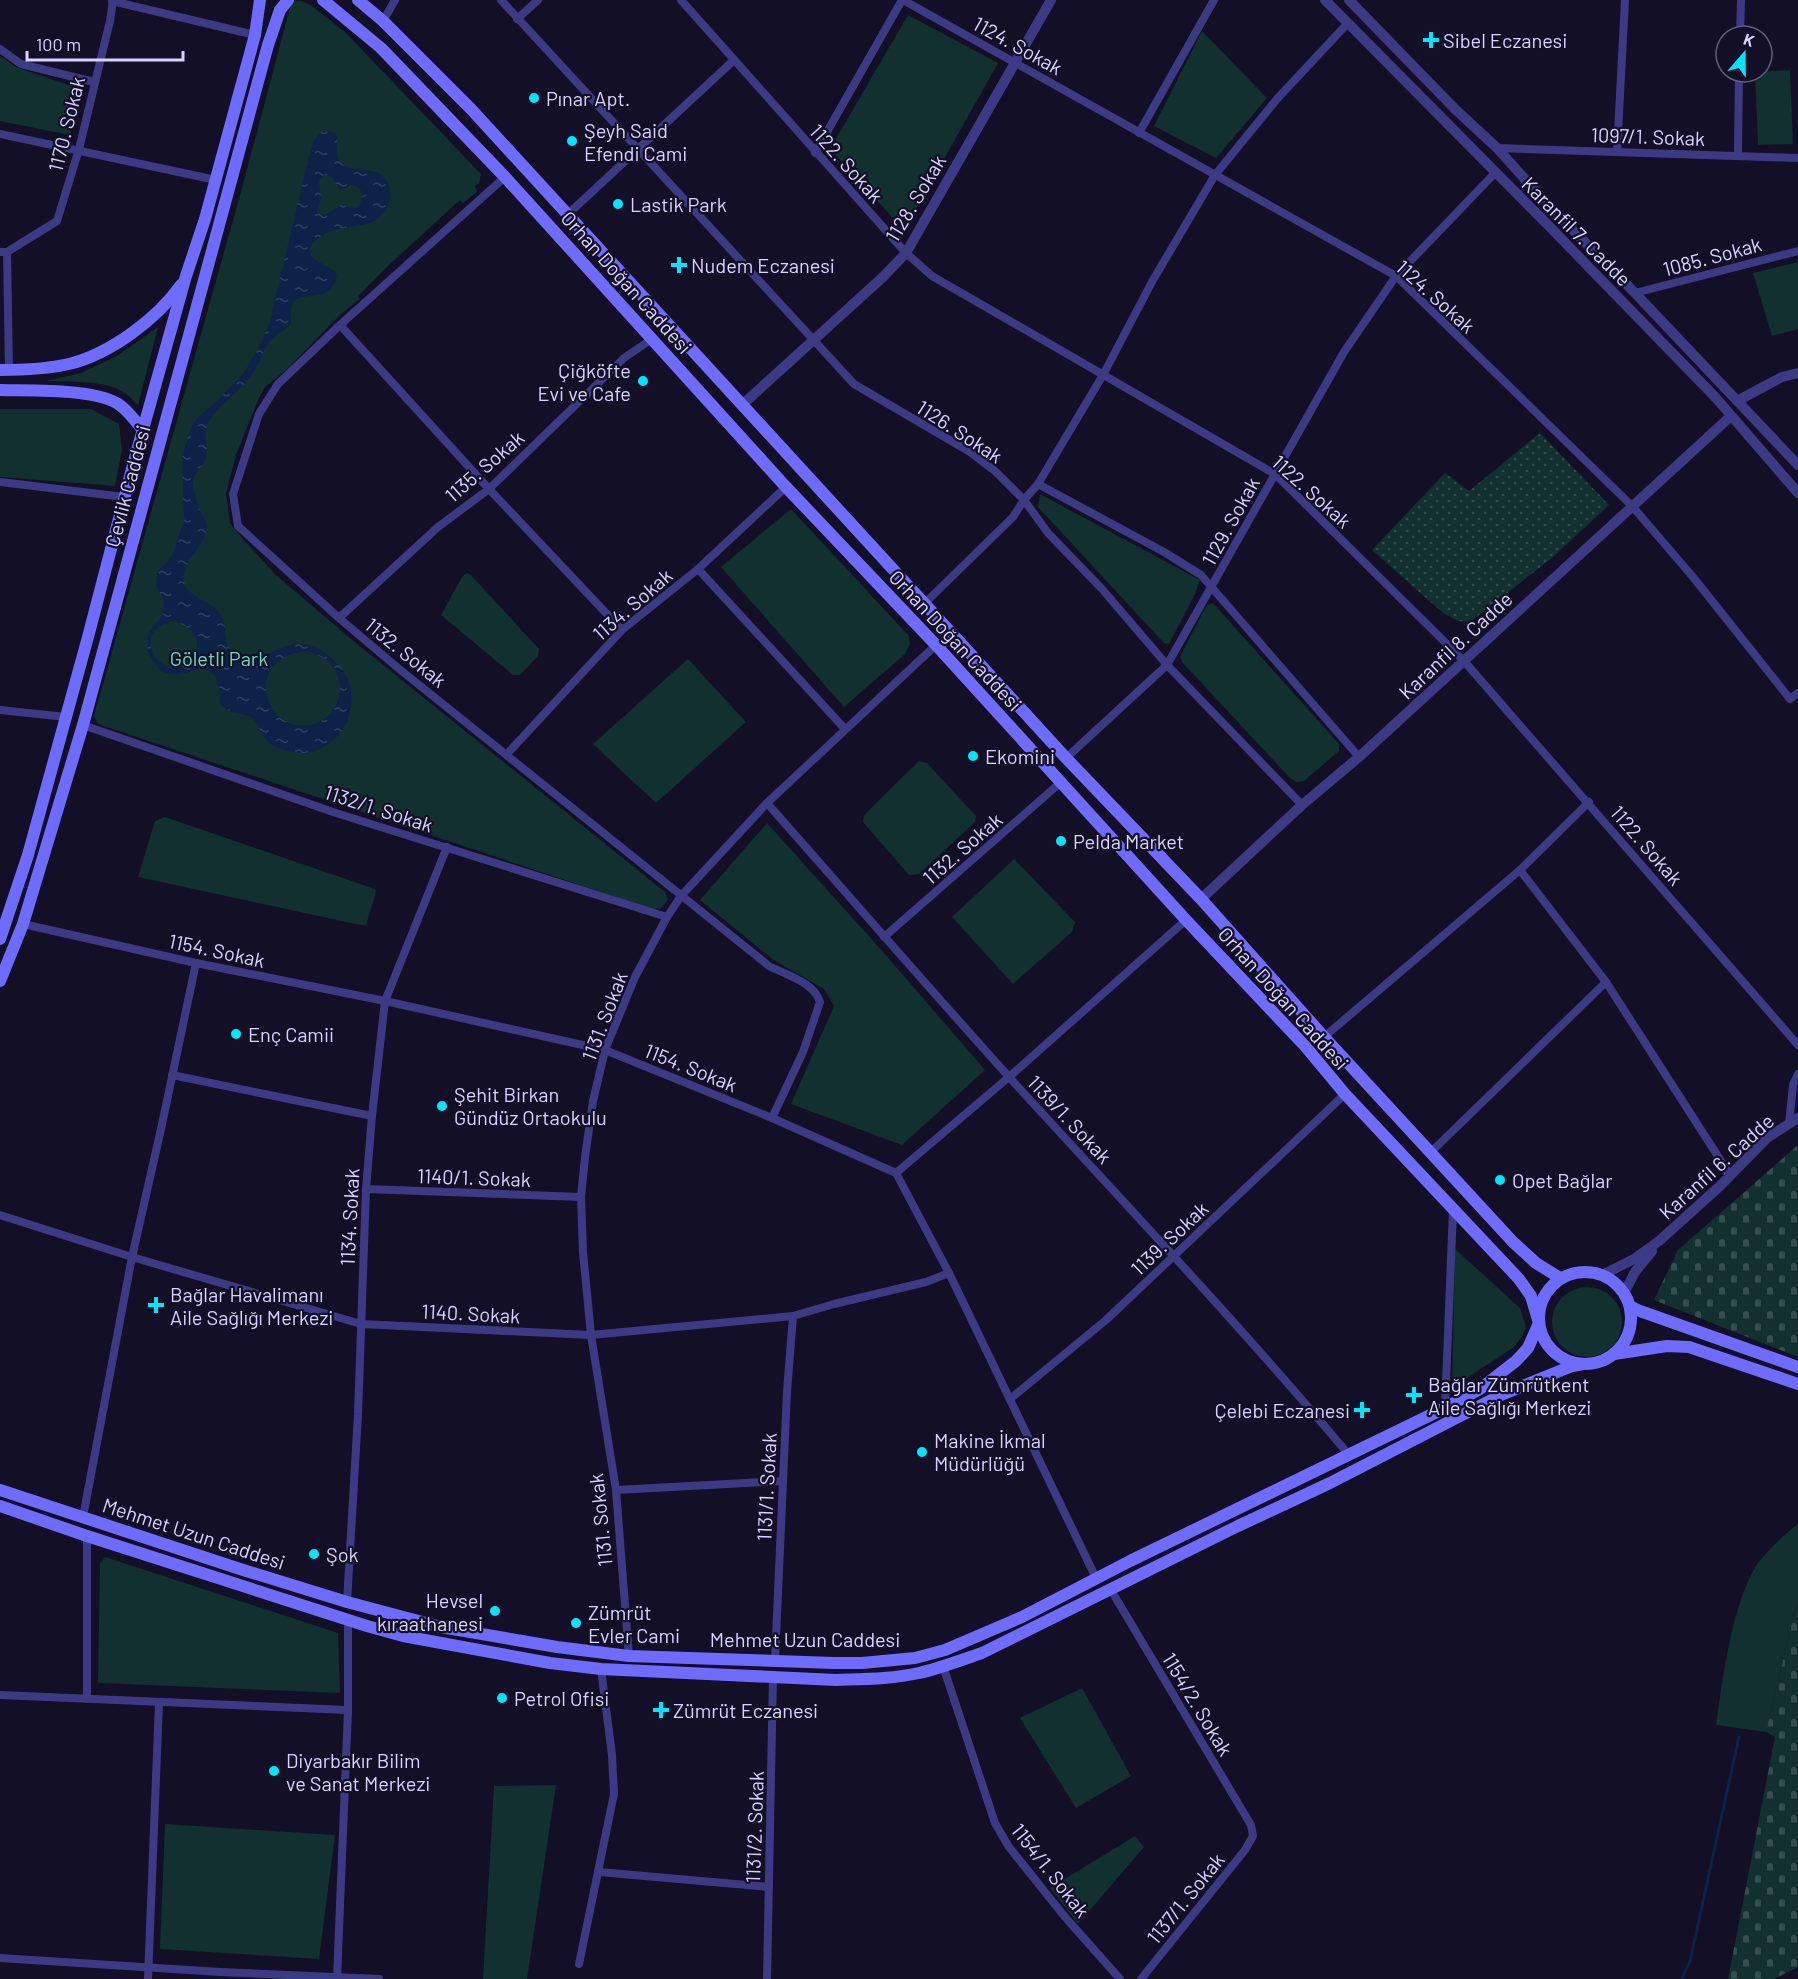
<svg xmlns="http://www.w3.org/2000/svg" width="1798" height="1979" viewBox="0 0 1798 1979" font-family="Barlow,sans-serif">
  <defs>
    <pattern id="cemetery-stones" width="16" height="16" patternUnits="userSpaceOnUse" patternTransform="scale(1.5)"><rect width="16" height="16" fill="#12302f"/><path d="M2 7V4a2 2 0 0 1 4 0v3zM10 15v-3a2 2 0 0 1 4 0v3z" fill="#344d4e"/></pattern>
    <pattern id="garden-dots" width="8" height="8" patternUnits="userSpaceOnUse" patternTransform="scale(1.5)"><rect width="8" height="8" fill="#12302f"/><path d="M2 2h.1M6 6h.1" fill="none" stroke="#344d4e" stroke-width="1.8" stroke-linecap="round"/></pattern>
    <pattern id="water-ripples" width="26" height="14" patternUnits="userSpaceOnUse" patternTransform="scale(1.5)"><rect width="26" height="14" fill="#0c2248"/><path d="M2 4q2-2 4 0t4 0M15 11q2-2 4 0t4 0" fill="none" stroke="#2f4163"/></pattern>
  </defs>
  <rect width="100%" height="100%" fill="#130f26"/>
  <g fill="#12302f">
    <polygon points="296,1 302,1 312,6 346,33 481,174 479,183 475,186 477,192 463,203 460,200 390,264 358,296 360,299 341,314 286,370 265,387 259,398 236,455 226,493 230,523 241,537 276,575 351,639 665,892 668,900 660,909 649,908 98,724 94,716 242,188 291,4"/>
    <polygon points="908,15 998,63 904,230 830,149"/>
    <polygon points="1202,31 1267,98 1216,158 1154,126"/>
    <polygon points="0,56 16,67 83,90 70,135 0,121"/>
    <polygon points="1790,70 1793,144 1758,145 1755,72"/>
    <polygon points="1798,262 1798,329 1772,336 1753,273"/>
    <path d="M158 327 138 405C133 401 129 395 123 392 105 380 67 382 46 381L81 373 117 356Z"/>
    <polygon points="0,409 91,409 119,424 122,450 115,486 0,477"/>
    <polygon points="1040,494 1200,580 1195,594 1169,644 1164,643 1038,507"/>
    <polygon points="791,509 909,636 910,644 905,654 844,707 721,567"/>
    <polygon points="467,573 471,575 539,649 538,656 520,675 513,675 441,615 462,577"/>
    <polygon points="1213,603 1339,744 1339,751 1304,781 1296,782 1290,778 1183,663 1180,657 1204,610 1207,605"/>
    <polygon points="688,659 746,722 656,803 593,744"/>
    <polygon points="919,761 927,763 976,816 975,822 919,874 909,875 863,822 864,815"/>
    <polygon points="165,817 375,889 376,892 366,925 360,925 138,877 155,821"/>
    <polygon points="767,823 884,953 985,1070 902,1145 791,1104 834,1006 824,989 772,959 700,900"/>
    <polygon points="1014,859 1075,922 1072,932 1013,984 952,917"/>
    <polygon points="1455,1249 1520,1308 1526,1327 1523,1335 1514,1347 1452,1388"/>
    <circle cx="1587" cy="1322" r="35"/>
    <path d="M1798 1524V1606L1795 1610 1766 1732 1716 1725C1723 1677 1732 1602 1758 1563 1767 1551 1786 1533 1798 1524Z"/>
    <polygon points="105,1557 338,1633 340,1693 98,1683 100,1564"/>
    <polygon points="1082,1688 1131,1776 1076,1808 1020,1718"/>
    <polygon points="556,1785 527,1979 483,1979 494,1786"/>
    <polygon points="165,1824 335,1835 319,1959 160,1949"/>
    <polygon points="1135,1836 1144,1847 1078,1924 1050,1888"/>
  </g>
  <g fill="url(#cemetery-stones)">
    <polygon points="1798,1145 1798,1357 1654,1300 1678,1250"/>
    <polygon points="1798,1606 1798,1967 1774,1979 1728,1979 1775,1737 1766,1732 1795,1610"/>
  </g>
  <polygon fill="url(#garden-dots)" points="1540,433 1609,505 1553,557 1470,622 1458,621 1443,613 1372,550 1445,473 1469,491"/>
  <path fill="url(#water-ripples)" fill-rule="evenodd" d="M322 131C343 130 336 140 337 154 338 160 342 164 345 167 359 171 370 168 383 175 389 183 392 193 389 202 379 236 343 219 319 238 316 240 311 245 310 248 306 263 333 263 337 276 329 308 300 287 292 305 290 310 291 318 291 324 284 332 273 336 267 345 261 356 258 368 250 377 239 393 215 408 208 424 202 438 210 448 205 460 201 469 193 473 193 483 194 492 196 502 200 510 203 516 206 520 207 526 207 545 186 556 184 575 181 597 209 599 219 612 230 626 220 646 237 656 263 671 294 621 330 657 338 664 345 671 349 682 354 693 351 715 345 726 333 746 312 758 288 751 281 749 273 747 268 742 261 735 259 725 253 719 248 714 238 714 231 712 227 710 224 707 220 704 219 693 221 677 209 671 194 663 169 691 151 658 148 652 146 643 148 636 151 626 160 621 164 613L163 597 157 589 156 581 158 571 172 556 184 521 182 458 190 430 197 418 221 397 245 371 261 343 269 324 313 141ZM324 175 332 177 340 190 352 185 359 188 363 195 359 206 356 208 341 205C333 209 328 217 318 214L317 211 321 199 319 181ZM172 621C189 623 205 640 193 657 169 692 124 633 172 621ZM306 651C366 666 338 741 289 723 282 720 276 715 272 708 255 679 275 654 306 651Z"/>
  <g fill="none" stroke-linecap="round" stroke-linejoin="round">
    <polyline stroke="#0c2248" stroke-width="3" points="1682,1979 1690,1961 1739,1737"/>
    <g stroke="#3d3a85" stroke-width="8">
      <polyline points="501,0 854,384 970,452 995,471 1024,500 1048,533 1102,589 1167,665 1302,805"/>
      <polyline points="681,0 906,253 932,276 1275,474 1464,661 1798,1045"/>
      <polyline points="903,0 1396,276 1632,506 1693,577 1790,699 1798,693"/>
      <polyline points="112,1 255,35"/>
      <polyline points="517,19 538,0"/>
      <polyline points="383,21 395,0"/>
      <polyline points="1740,36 1741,0"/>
      <polyline points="0,49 21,64 94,82"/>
      <polyline points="1139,133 1214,0"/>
      <polyline points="0,134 216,180"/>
      <polyline points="1497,148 1798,158"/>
      <polyline points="1617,152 1625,0"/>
      <polyline points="815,153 902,0"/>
      <polyline points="1738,156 1739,72"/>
      <path d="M505 177 340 325 278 384 259 414 233 494 238 526 339 618 398 668 769 966C786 975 814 982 820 1002L803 1052 772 1118"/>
      <polyline points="567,215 734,60"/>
      <polyline points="0,252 7,252 57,221 79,149 110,21 113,0"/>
      <polyline points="7,252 9,370"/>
      <polyline points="1635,293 1798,251"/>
      <polyline points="340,325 489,489 622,630"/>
      <polyline points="0,482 124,497"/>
      <polyline points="1038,484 1164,552 1201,575 1359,757"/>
      <polyline points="698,569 845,729"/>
      <polyline points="924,604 1013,517 1024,500 1038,484 1103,375 1153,280 1215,175 1277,99 1347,24"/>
      <polyline points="339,618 438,527 489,489 624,358 652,339"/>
      <polyline points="0,710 66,717"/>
      <polyline points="83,725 336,813 667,917"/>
      <polyline points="507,754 622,630 698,569 786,487"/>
      <polyline points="1066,758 1167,665 1344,352 1396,276 1495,173"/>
      <path d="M767 803C848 895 928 987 1010 1078 1124 1203 1241 1326 1349 1455"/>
      <polyline points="1520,870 1606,982 1730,1175"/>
      <polyline points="23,924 196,963 385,1001 605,1050 772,1118 896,1173 949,1273 1096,1578"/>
      <polyline points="884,937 1060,783"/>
      <polyline points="1324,1037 1520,870 1589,802"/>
      <polyline points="172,1075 372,1116"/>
      <polyline points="1789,1124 1793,1085 1798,1074"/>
      <polyline points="1430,1153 1606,982"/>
      <polyline points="896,1173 1009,1077 1186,920"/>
      <polyline points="366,1189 581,1197"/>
      <polyline points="0,1215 132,1257 361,1324 591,1335 793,1316 834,1304 926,1282 949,1273"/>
      <polyline points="1010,1399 1106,1320 1345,1094"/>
      <polyline points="1445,1408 1453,1210"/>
      <polyline points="616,1490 783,1481"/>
      <polyline points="83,1517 132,1257 161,1129 196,963"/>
      <polyline points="87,1536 87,1699"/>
      <polyline points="1111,1590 1251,1825 1253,1836 1245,1850 1141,1979"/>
      <polyline points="347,1602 358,1414 366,1189 372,1116 385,1001 447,847"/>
      <polyline points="629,1656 616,1490 591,1335 583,1252 581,1197 585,1157 593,1101 605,1050 635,977 667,917 681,896 767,803 936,645"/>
      <polyline points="775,1660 787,1392 793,1316"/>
      <polyline points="943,1666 995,1823 1009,1847 1065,1917 1120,1979"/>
      <polyline points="0,1695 348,1710"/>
      <polyline points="599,1872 769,1887"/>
      <polyline points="0,1958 220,1972 379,1979"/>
      <polyline points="579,1964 614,1794 612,1755 601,1669"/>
      <polyline points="148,1979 159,1703"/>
      <polyline points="337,1979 348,1710 348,1620"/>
      <polyline points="767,1979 773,1676"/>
    </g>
    <g stroke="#3d3a85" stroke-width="10">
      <polyline points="1325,0 1548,225 1716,398 1798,493"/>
      <polyline points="1349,0 1455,109 1497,148 1550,207 1635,293 1798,465"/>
      <polyline points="1737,401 1782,377 1798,373"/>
      <polyline points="742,405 883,277 906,253 1051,0"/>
      <polyline points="1201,899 1302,805 1359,757 1731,416"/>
      <polyline points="1602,1275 1634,1259 1659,1241 1720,1186 1767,1138 1798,1118"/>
      <polyline points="1624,1293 1635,1272 1652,1251"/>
    </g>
    <g stroke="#6f6bff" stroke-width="12">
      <polyline points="358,0 383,21 471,109 1066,758 1201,899 1324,1037 1513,1242 1536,1263 1560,1278"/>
      <path d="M0 370C23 370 47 369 69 364 110 354 157 319 181 285"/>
      <path d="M0 390C29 391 99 388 121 406 129 412 136 422 143 430"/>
      <polyline points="0,939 28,855 88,637 133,465 186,276 205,219 255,35 260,0"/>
      <polyline points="0,981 23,924 83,725 268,45 280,10 288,0"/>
      <circle cx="1585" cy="1318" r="46"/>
      <polyline points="1630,1306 1640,1311 1798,1367"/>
      <polyline points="1614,1354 1667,1346 1689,1347 1798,1384"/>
      <polyline points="0,1490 240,1569 347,1602 441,1627 557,1647 629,1656 834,1663 862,1663 915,1658 945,1650 1022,1617 1130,1561 1445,1408 1480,1389 1516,1361 1528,1348 1539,1323 1531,1296 1519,1279 1345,1094 1305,1046 1186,920 936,645 786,487 505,177 381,48 323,0"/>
      <path d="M0 1506 87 1536 367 1626 403 1636 550 1663 601 1669 836 1680C863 1679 892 1679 919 1673 941 1668 961 1660 982 1653L1238 1526 1330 1483 1501 1395 1572 1366 1583 1364"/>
    </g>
  </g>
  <g fill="#00e5ff" stroke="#130f26" stroke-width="2">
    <path d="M1428 31h6v6h6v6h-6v6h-6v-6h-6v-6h6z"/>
    <circle cx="534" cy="98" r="6"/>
    <circle cx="572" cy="141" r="6"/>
    <circle cx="618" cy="204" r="6"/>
    <path d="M676 256h6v6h6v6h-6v6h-6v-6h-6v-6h6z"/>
    <circle cx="643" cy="381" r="6"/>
    <circle cx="973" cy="756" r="6"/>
    <circle cx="1061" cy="841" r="6"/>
    <circle cx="236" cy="1034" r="6"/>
    <circle cx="442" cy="1106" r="6"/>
    <circle cx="1500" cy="1180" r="6"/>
    <path d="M153 1296h6v6h6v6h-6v6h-6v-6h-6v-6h6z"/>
    <path d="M1411 1386h6v6h6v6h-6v6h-6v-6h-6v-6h6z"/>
    <path d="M1359 1401h6v6h6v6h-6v6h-6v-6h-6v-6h6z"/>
    <circle cx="922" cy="1452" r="6"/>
    <circle cx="314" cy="1554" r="6"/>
    <circle cx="495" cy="1611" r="6"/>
    <circle cx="576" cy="1623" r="6"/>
    <circle cx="502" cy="1698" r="6"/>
    <path d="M658 1701h6v6h6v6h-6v6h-6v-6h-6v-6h6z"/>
    <circle cx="274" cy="1771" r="6"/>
  </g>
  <g text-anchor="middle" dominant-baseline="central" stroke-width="4.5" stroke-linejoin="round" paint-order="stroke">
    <g font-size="20" fill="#d9d4ff" stroke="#130f26" text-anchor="start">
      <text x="1443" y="40">Sibel Eczanesi</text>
      <text x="546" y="98">Pınar Apt.</text>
      <text x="584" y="130">Şeyh Said<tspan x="584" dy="23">Efendi Cami</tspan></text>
      <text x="630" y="204">Lastik Park</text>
      <text x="691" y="265">Nudem Eczanesi</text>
      <text x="631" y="370" text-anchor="end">Çiğköfte<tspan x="631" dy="23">Evi ve Cafe</tspan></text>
      <text x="985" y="756">Ekomini</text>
      <text x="1073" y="841">Pelda Market</text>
      <text x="248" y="1034">Enç Camii</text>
      <text x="454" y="1094">Şehit Birkan<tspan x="454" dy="23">Gündüz Ortaokulu</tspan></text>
      <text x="1512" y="1180">Opet Bağlar</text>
      <text x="170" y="1294">Bağlar Havalimanı<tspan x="170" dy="23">Aile Sağlığı Merkezi</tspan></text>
      <text x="1428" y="1384">Bağlar Zümrütkent<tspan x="1428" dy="23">Aile Sağlığı Merkezi</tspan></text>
      <text x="1350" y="1410" text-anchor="end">Çelebi Eczanesi</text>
      <text x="934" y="1440">Makine İkmal<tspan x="934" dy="23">Müdürlüğü</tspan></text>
      <text x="326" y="1554">Şok</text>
      <text x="483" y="1600" text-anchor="end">Hevsel<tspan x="483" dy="23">kıraathanesi</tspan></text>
      <text x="588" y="1612">Zümrüt<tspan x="588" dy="23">Evler Cami</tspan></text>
      <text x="514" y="1698">Petrol Ofisi</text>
      <text x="673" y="1710">Zümrüt Eczanesi</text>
      <text x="286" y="1760">Diyarbakır Bilim<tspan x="286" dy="23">ve Sanat Merkezi</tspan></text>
    </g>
    <g font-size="20" fill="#d9d4ff" stroke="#130f26">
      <text transform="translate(1018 45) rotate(29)">1124. Sokak</text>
      <text transform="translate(66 124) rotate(-76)">1170. Sokak</text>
      <text transform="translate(1648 136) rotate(2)">1097/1. Sokak</text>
      <text transform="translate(847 163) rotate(48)">1122. Sokak</text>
      <text transform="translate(915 198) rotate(-59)">1128. Sokak</text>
      <text transform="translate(1577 231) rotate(45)">Karanfil 7. Cadde</text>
      <text transform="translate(1712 256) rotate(-15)">1085. Sokak</text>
      <text transform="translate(627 282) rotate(48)">Orhan Doğan Caddesi</text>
      <text transform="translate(1436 296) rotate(42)">1124. Sokak</text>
      <text transform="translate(960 431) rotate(33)">1126. Sokak</text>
      <text transform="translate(484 466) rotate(-41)">1135. Sokak</text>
      <text transform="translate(127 486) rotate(-75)">Çevlik Caddesi</text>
      <text transform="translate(1312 491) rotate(42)">1122. Sokak</text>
      <text transform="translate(1230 521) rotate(-61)">1129. Sokak</text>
      <text transform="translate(632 604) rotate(-41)">1134. Sokak</text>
      <text transform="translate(956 640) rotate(47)">Orhan Doğan Caddesi</text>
      <text transform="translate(1455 645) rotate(-43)">Karanfil 8. Cadde</text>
      <text transform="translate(406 652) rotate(39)">1132. Sokak</text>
      <text transform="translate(379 808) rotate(18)">1132/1. Sokak</text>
      <text transform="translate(1647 845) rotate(49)">1122. Sokak</text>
      <text transform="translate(962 848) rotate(-41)">1132. Sokak</text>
      <text transform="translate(217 950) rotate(12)">1154. Sokak</text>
      <text transform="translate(1284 998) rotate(48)">Orhan Doğan Caddesi</text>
      <text transform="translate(604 1016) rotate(-69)">1131. Sokak</text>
      <text transform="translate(691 1067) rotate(22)">1154. Sokak</text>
      <text transform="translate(1070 1119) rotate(47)">1139/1. Sokak</text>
      <text transform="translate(1716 1166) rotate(-42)">Karanfil 6. Cadde</text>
      <text transform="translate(474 1177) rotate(2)">1140/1. Sokak</text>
      <text transform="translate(349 1217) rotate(-87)">1134. Sokak</text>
      <text transform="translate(1169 1238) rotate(-43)">1139. Sokak</text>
      <text transform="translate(471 1313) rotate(3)">1140. Sokak</text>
      <text transform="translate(766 1487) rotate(-87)">1131/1. Sokak</text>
      <text transform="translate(600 1520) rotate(-96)">1131. Sokak</text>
      <text transform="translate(194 1533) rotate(18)">Mehmet Uzun Caddesi</text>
      <text x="805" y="1639">Mehmet Uzun Caddesi</text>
      <text transform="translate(1198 1704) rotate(59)">1154/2. Sokak</text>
      <text transform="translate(754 1827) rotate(-88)">1131/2. Sokak</text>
      <text transform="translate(1051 1870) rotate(52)">1154/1. Sokak</text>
      <text transform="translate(1185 1898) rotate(-51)">1137/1. Sokak</text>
    </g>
    <g font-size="20" fill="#5fe0c0" stroke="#130f26">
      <text x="219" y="658">Göletli Park</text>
    </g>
  </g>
  <g transform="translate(1744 54) rotate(20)"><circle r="28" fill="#130f26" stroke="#625e7d" stroke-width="1.5"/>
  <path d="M0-4.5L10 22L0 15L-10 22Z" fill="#00e5ff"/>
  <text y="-9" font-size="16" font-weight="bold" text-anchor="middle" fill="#d9d4ff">K</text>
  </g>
  <path d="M27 51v9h156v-9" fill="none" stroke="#d9d4ff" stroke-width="3"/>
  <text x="36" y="51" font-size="18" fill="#d9d4ff" stroke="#130f26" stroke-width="4.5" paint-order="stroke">100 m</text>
</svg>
